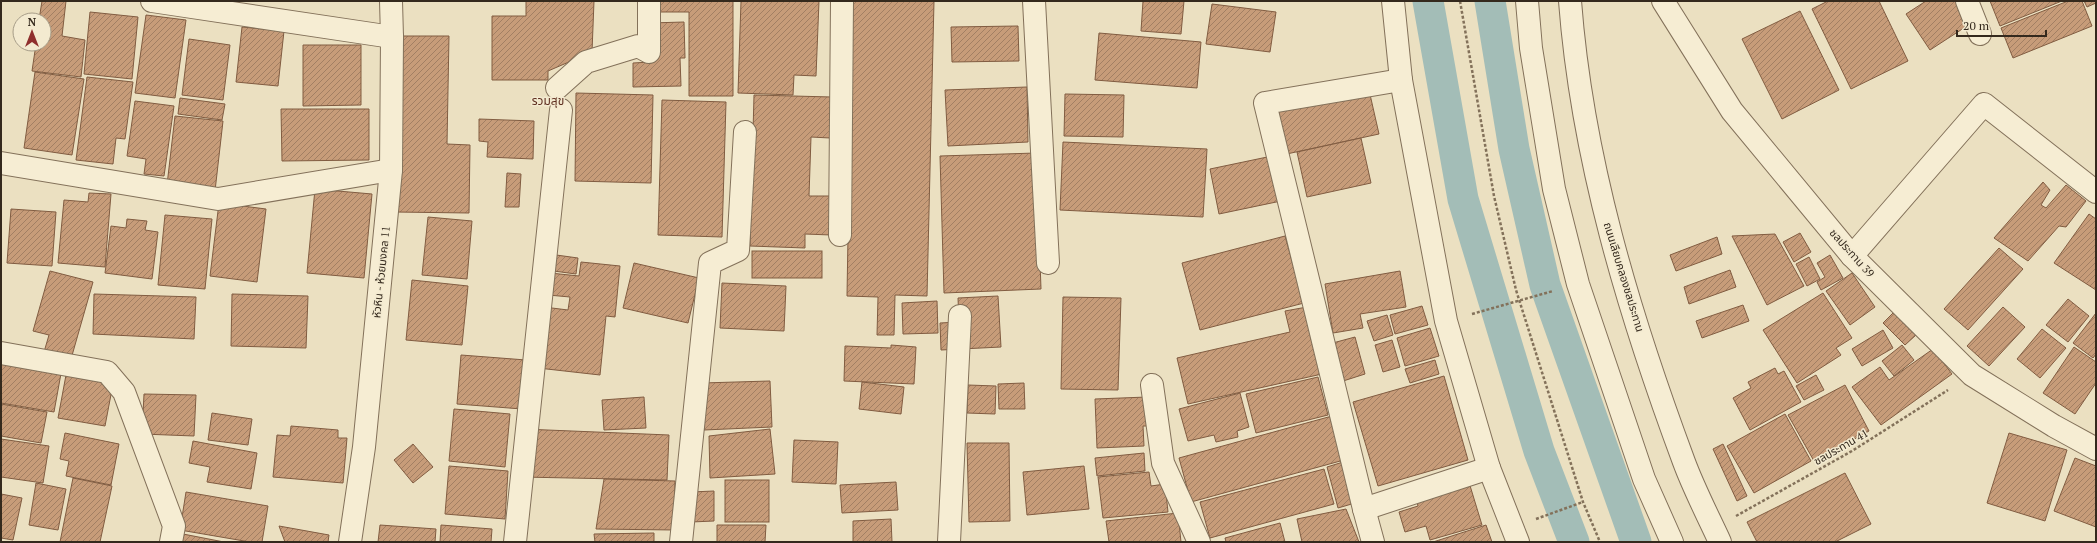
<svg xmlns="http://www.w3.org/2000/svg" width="2097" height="543" viewBox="0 0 2097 543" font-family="'PT Serif','Noto Sans Thai',serif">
  <defs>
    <pattern id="building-hatch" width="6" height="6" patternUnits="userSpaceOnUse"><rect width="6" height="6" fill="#c79c79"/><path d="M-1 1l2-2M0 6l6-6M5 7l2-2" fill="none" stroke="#a27f63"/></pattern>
  </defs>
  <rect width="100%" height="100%" fill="#ebe0c1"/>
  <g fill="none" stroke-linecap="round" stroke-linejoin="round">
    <g stroke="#a3bdb7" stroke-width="31">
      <polyline points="1428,1 1463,199 1539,451 1574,542"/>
      <polyline points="1490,1 1514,149 1545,285 1636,542"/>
    </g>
  </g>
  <g fill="url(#building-hatch)" stroke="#815c41">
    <polygon points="42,1 66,1 62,36 85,40 81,77 32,71 36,44 44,44 44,20 39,20"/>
    <polygon points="526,1 594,1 592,52 548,71 548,80 492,80 492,16 526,16"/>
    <polygon points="652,1 733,1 733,96 689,96 689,12 652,12"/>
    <polygon points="741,1 819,1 816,76 794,75 793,95 738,93"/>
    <polygon points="852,1 934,1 927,296 895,295 894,335 877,335 878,297 847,296"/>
    <polygon points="1143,1 1184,1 1181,34 1141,31"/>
    <polygon points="1828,1 1879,1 1908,61 1851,89 1812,9"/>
    <polygon points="1926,1 1956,1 1970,24 1930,50 1906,14"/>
    <polygon points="1990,1 2062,1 2000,26"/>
    <polygon points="2068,1 2082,1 2092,26 2013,58 2001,28"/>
    <polygon points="2084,1 2096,1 2096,3 2087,7"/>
    <polygon points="1212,4 1276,12 1270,52 1206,44"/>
    <polygon points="1800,11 1839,90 1782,119 1742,39"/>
    <polygon points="90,12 138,17 132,79 84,74"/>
    <polygon points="146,15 186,20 175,98 135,93"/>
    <polygon points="684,22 685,58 680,58 681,86 633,87 633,63 651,62 650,23"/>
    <polygon points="1018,26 1019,61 952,62 951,27"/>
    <polygon points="242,27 284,31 278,86 236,82"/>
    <polygon points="1099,33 1201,42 1197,88 1095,80"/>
    <polygon points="398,36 449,36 447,144 470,145 469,213 395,212"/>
    <polygon points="189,39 230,45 223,100 182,95"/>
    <polygon points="303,45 361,45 361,105 303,106"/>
    <polygon points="35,72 84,79 72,155 24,148"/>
    <polygon points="87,77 133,82 125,139 116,138 113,164 76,160"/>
    <polygon points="1027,87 1028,142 948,146 945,90"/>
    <polygon points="1369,90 1379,134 1282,155 1272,111"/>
    <polygon points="576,93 653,95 651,183 575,181"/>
    <polygon points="1065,94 1124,95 1123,137 1064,136"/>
    <polygon points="754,95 832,97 830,138 811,137 809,196 832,196 831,235 805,234 805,248 750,246"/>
    <polygon points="180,98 225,104 222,120 178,114"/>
    <polygon points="662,100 726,102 722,237 658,235"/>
    <polygon points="135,101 174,106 164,176 144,174 146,159 127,156"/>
    <polygon points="281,109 369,109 369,160 282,161"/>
    <polygon points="175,116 223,121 215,191 167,185"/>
    <polygon points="479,119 534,121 533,159 487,157 488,142 479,141"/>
    <polygon points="1361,138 1371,183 1307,197 1297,152"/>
    <polygon points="1063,142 1207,149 1203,217 1060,210"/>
    <polygon points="1036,153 1041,289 944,293 940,156"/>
    <polygon points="1272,156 1281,201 1219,214 1210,169"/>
    <polygon points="507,173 521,174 519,207 505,207"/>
    <polygon points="2043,182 2050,190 2041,205 2046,208 2066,185 2086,201 2066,227 2059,226 2028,261 1994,238"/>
    <polygon points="315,189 372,194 364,278 307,273"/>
    <polygon points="89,193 111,194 105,267 58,263 64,200 88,202"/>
    <polygon points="219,203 266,209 257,282 210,276"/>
    <polygon points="11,209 56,212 52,266 7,263"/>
    <polygon points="2089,214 2096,219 2096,290 2054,263"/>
    <polygon points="165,215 212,219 205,289 158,285"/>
    <polygon points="428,217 472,221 467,279 422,275"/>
    <polygon points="127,219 147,221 145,230 158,232 152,279 105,273 111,226 126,228"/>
    <polygon points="1800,233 1811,252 1794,262 1783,242"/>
    <polygon points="1775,234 1804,286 1767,305 1732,236"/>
    <polygon points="1285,236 1304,303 1200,330 1182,263"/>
    <polygon points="1717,237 1722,254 1676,271 1670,255"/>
    <polygon points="1999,248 2023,269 1968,330 1944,309"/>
    <rect x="752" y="251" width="70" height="27"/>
    <polygon points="549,254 578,258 576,274 546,270"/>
    <polygon points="1830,255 1843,278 1821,290 1817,282 1825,277 1817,263"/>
    <polygon points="1809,257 1820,279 1807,286 1796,264"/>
    <polygon points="581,262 620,266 615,317 606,316 600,375 538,368 544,307 568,310 570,297 548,295 550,273 579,276"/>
    <polygon points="634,263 699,278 688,323 623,308"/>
    <polygon points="1730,270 1736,287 1689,304 1684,287"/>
    <polygon points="50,271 93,282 71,359 44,352 49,335 33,331"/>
    <polygon points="1400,271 1406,307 1360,314 1363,328 1333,333 1325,284"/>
    <polygon points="1852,273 1875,307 1850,325 1826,291"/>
    <polygon points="412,280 468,286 462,345 406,340"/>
    <polygon points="722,283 786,286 784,331 720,328"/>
    <polygon points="1823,293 1852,338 1836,348 1841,355 1797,383 1763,330"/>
    <polygon points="94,294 196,297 194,339 93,334"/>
    <polygon points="232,294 308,296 306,348 231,346"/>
    <polygon points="998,296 1001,347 941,350 940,323 959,322 958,298"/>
    <polygon points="1063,297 1121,298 1118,390 1061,389"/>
    <polygon points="2068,299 2089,316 2068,342 2046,325"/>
    <polygon points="937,301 938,333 903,334 902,303"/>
    <polygon points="1743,305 1749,321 1702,338 1696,321"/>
    <polygon points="1422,306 1428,325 1395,334 1390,315"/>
    <polygon points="1307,307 1322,374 1188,404 1177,358 1290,332 1285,311"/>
    <polygon points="2003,307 2025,327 1989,366 1967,346"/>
    <polygon points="1894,312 1916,335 1905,345 1883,323"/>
    <polygon points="2096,313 2096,354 2093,358 2073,343"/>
    <polygon points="1387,315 1393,335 1374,341 1367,321"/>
    <polygon points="1430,328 1439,356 1405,366 1397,338"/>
    <polygon points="2042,329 2066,348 2040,378 2017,359"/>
    <polygon points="1883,330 1893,348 1862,366 1852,349"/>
    <polygon points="1355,337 1365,374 1340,382 1329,344"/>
    <polygon points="1392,340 1400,367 1383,372 1375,345"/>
    <polygon points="891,345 916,347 914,384 844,381 845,346 891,348"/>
    <polygon points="1902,345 1914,360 1894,376 1882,361"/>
    <polygon points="2074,347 2096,362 2096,383 2075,414 2043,393"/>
    <polygon points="1933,349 1952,374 1881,425 1852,387 1880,367 1889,380"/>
    <polygon points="461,355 526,360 522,409 457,404"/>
    <polygon points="1,358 62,368 54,412 1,403"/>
    <polygon points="1435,360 1439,374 1410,383 1405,369"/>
    <polygon points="1775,368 1778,374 1784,371 1801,402 1750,430 1733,398 1751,388 1748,382"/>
    <polygon points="66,375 113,384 105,426 58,418"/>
    <polygon points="1816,375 1824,390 1804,400 1796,386"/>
    <polygon points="1444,376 1468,460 1378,486 1353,402"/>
    <polygon points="1318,377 1328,415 1256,433 1246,394"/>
    <polygon points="770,381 772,427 704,430 702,383"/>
    <polygon points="862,382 904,387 901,414 859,409"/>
    <polygon points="1024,383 1025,409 999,409 998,384"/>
    <polygon points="968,385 996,386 995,414 967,413"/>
    <polygon points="1845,385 1869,431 1814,461 1788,415"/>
    <polygon points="1240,393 1249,427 1237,431 1238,437 1216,442 1214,435 1188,441 1179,409"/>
    <polygon points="144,394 196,395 194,436 142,434"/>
    <polygon points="644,397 646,428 604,430 602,400"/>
    <polygon points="1147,397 1149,426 1143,426 1144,446 1097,448 1095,399"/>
    <polygon points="1,404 47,412 41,443 1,436"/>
    <polygon points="454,409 510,414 505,467 449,461"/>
    <polygon points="212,413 252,419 248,445 208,440"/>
    <polygon points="1785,414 1811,461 1754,493 1727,446"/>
    <polygon points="1332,416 1344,460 1191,502 1179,458"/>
    <polygon points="291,426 338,430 338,438 347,438 343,483 273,477 277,435 290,436"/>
    <polygon points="523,429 669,435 667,480 522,477"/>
    <polygon points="770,429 775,474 710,478 709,436"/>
    <polygon points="65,433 119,444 111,485 66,476 69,461 60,459"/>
    <polygon points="2009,433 2067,450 2045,521 1987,503"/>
    <polygon points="1,439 49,446 43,483 1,477"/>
    <polygon points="794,440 838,442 836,484 792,482"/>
    <polygon points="193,441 257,453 251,489 207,482 210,467 189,463"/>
    <polygon points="967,443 1009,443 1010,521 969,522"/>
    <polygon points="413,444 433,467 413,483 394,460"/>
    <polygon points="1723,444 1747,496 1737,501 1713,449"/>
    <polygon points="1144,453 1145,471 1097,476 1095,458"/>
    <polygon points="2075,458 2096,466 2096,527 2054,511"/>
    <polygon points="1343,462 1355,503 1338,508 1327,467"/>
    <polygon points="449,466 508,471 505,519 445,514"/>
    <polygon points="1084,466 1089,509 1027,515 1023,472"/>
    <polygon points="1324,469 1334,504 1210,538 1200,502"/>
    <polygon points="1149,472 1151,486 1165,484 1168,512 1103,518 1098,477"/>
    <polygon points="1845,473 1871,524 1835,542 1757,542 1747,522"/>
    <polygon points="73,478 112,486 100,542 60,542"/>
    <polygon points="604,479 675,481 674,530 596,529"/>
    <polygon points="1468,479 1482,525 1430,540 1426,526 1405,532 1399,512 1418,506 1415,494"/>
    <rect x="725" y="480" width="44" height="42"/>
    <polygon points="896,482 898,510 842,513 840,485"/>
    <polygon points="36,483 66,489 58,530 29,525"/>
    <polygon points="714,491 714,521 691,522 691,492"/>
    <polygon points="186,492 268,506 262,542 250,542 180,530"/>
    <polygon points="1,494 22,498 13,540 1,538"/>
    <polygon points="1346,509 1359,542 1302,542 1297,519"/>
    <polygon points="1178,513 1181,542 1109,542 1106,521"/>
    <polygon points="891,519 892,542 853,542 853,521"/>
    <polygon points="1280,523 1285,542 1226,542 1225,538"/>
    <polygon points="380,525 436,529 435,542 378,542"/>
    <polygon points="441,525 492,529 491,542 440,542"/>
    <polygon points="717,525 766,525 765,542 717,542"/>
    <polygon points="1486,525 1492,542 1433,542"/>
    <polygon points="279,526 329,535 328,542 285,542"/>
    <polygon points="654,533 654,542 595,542 594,534"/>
    <polygon points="183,534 224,542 182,542"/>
  </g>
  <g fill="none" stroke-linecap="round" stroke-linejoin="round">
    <defs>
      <g id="minor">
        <polyline points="152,1 392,37"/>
        <polyline points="1034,1 1048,263"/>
        <polyline points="1393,1 1401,80 1446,321 1489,468 1518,542"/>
        <polyline points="1663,1 1732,111 1852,256 1972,375 2054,426 2096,449"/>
        <polyline points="1967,1 1980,34"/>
        <polyline points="557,88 586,62 638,46 649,52 649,1"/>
        <polyline points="1,163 218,199 391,170"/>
        <polyline points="840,235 842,1"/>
        <polyline points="1852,256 1984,104 2096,192"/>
        <polyline points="1,353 107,372 124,392 174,526 171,542"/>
        <polyline points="1152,385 1163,463 1199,542"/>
        <polyline points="1364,509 1489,468"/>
        <polyline points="515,542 561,110"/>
        <polyline points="681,542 710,263 738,250 745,132"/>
        <polyline points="949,542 960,316"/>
        <polyline points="1373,542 1364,509 1265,103 1401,80"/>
      </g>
      <g id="tertiary">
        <polyline points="1527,1 1531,48 1554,189 1578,284 1644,479 1672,542"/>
        <path d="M1570 1C1582 159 1629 314 1684 462 1694 489 1708 516 1720 542"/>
        <polyline points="350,542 364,447 391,170 392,37 391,1"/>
      </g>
    </defs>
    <use href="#minor" stroke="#83715a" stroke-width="24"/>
    <use href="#tertiary" stroke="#83715a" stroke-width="24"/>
    <g stroke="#83715a" stroke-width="2.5" stroke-dasharray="3 2" stroke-linecap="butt">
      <polyline points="1460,1 1494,196 1516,290 1583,502 1600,542"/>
      <polyline points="1472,314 1553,291"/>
      <polyline points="1736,516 1852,451 1948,390"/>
      <polyline points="1536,519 1583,502"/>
    </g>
    <use href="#minor" stroke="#f6edd3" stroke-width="22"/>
    <use href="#tertiary" stroke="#f6edd3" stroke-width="22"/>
  </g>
  <g text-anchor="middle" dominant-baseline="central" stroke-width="3" stroke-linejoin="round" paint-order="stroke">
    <g font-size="11" fill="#34291d" stroke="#f3ead0">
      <text transform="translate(1852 253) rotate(48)">ชลประทาน 39</text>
      <text transform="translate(381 272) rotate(-84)">หัวหิน - ห้วยมงคล 11</text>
      <text transform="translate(1624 277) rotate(73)">ถนนเลียบคลองชลประทาน</text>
      <text transform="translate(1841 447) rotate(-30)">ชลประทาน 41</text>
    </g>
    <g font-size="12" fill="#5e2e1f" stroke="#f3ead0">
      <text x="548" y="100">รวมสุข</text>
    </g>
  </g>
  <rect width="2097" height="543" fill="none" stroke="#34291d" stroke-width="4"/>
  <g transform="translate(32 32)"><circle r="19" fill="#f3ead0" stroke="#a79d88"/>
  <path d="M0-3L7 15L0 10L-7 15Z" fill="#8f2f2d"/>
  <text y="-6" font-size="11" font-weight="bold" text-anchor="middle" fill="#34291d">N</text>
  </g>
  <path d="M1957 30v6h89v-6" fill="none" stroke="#34291d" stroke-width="2"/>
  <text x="1963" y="30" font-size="12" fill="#34291d" stroke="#f3ead0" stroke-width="3" paint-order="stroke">20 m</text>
</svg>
